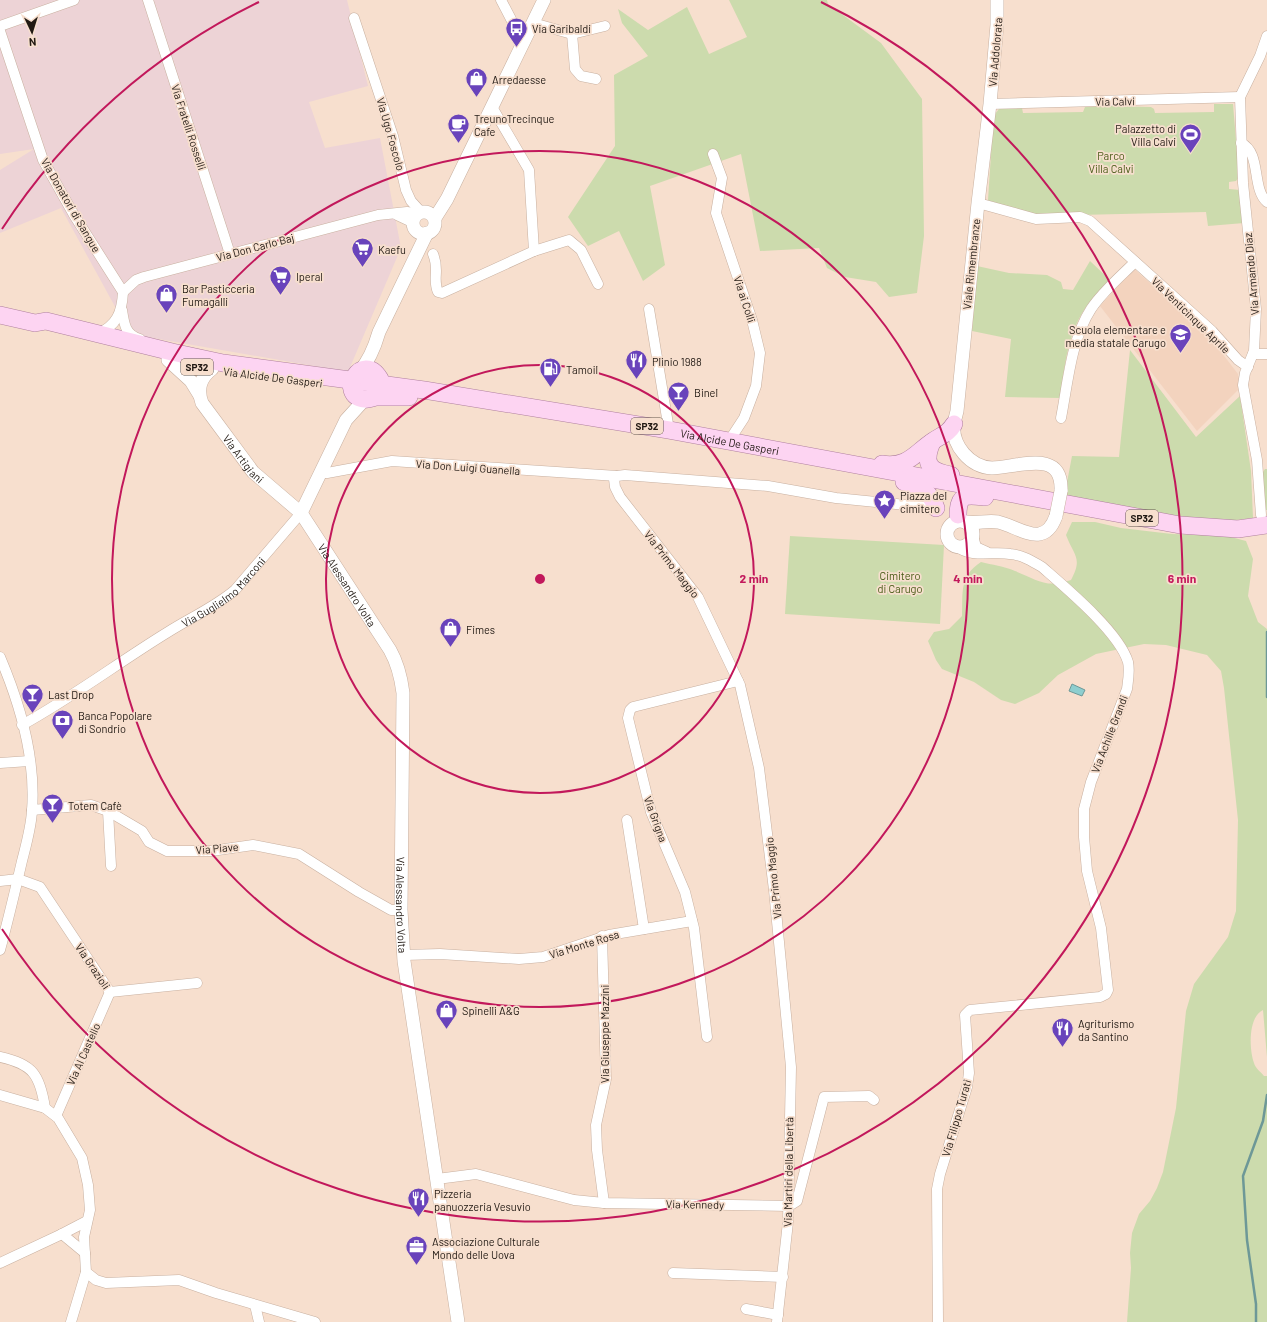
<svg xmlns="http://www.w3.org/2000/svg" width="1267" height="1322" viewBox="0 0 1267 1322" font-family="Barlow,sans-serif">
  <rect width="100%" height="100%" fill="#f7dfce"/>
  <polygon fill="#f3d3be" points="1134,269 1208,335 1238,374 1240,388 1197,431 1100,306"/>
  <polygon fill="#edd3d6" points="0,0 347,0 368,86 309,102 325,148 380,138 401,248 348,372 130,334 61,208 0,233 0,170 34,149 0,154"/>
  <g fill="#ccdbad">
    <polygon points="729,0 827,0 828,4 881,43 922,99 924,236 917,293 889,297 876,282 845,277 827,268 819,248 760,251 741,154 650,186 665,265 643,281 619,231 588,246 568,217 615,146 614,75 648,56 622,23 618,9 648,30 687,7 709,54 747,37"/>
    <polygon points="1214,104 1233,104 1239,177 1236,181 1229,182 1229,189 1240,190 1244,223 1208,226 1206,212 1036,216 990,203 988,200 993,124 995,114 999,109 1022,108 1023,113 1083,112 1085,107 1109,106 1151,107 1154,109 1155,113 1214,112"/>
    <path d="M1090 261 1111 281C1103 288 1095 295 1089 303 1068 330 1064 366 1061 398L1005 397 1011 339 972 331 977 266 1009 273 1047 275 1061 282 1063 289 1073 290Z"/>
    <path d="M1130 350 1196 437 1240 396 1251 471 1253 518C1188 527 1128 510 1064 498L1072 456 1119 457Z"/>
    <polygon points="1265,469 1267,469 1267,510 1265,510 1261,475"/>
    <path d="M1072 522H1095L1121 528 1172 534 1227 536 1246 541 1253 559 1248 596 1258 622 1267 629V1057L1263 1010C1248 1017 1249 1049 1254 1063 1255 1068 1261 1072 1264 1076H1267V1322H1127L1131 1268 1130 1253 1132 1233 1139 1214 1150 1201 1157 1188 1163 1172 1176 1108 1186 1011 1194 984 1228 937 1236 911 1238 820 1224 688 1221 671 1207 655 1166 645 1144 644 1096 654 1058 675 1039 693 1015 704 1001 700 974 682 942 669 936 660 928 641 934 632 949 629 962 616C963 593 959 576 981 562 992 565 1004 566 1015 571 1036 579 1046 589 1071 580 1083 558 1074 556 1066 535Z"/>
    <polygon points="790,536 944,545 940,624 785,614"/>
  </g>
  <polygon fill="#8ececf" stroke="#6d9897" points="1072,684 1085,690 1082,696 1069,691"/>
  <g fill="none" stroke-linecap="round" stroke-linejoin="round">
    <g stroke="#6d9897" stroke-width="2.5">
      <polyline points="1267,632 1267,697"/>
      <polyline points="1256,1322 1256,1304 1247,1240 1243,1176 1263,1121 1267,1095"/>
    </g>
    <defs>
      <g id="minor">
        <polyline points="148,0 230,254"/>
        <polyline points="501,0 523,42"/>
        <polyline points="354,18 393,136 406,190 411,201 421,212"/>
        <polyline points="533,23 572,34 605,26"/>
        <polyline points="0,26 74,0"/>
        <path d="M0 31 43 160 74 215 123 292C122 312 117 326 97 334"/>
        <polyline points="572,34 575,69 581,76 596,79"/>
        <polyline points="990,104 1240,97"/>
        <path d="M1241 143C1262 153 1251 188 1267 202"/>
        <polyline points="713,154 722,178 716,213 752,320 760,353 756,386 744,418 729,441"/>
        <polyline points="978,203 1036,219 1080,217 1090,221 1212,331 1238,360 1248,367"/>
        <polyline points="397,215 414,223"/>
        <polyline points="534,251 569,240 581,250 598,284"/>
        <path d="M433 254C440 270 432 279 438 292L442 293 534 251 529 170 492 107"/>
        <polyline points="123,292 136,280 144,277 378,215 407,212 418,214"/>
        <polyline points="649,309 669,430"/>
        <path d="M122 310C124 323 125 335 140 339"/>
        <polyline points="1253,354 1267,354"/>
        <path d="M1061 418C1068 382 1071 340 1091 309 1103 291 1120 277 1135 262"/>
        <polyline points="320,473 327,473 392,461 617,476"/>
        <polyline points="1261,515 1257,460 1243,385 1245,373 1254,351 1256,309 1243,183 1240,97 1260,56 1267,36"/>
        <polyline points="973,536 976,547 987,552"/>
        <path d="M0 657C20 704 36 759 32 811 31 828 26 845 22 861 15 891 8 921 0 950"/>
        <path id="s1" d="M22 725C73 697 119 662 168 632 190 618 215 607 235 590L301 513"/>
        <polyline points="0,763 29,761"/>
        <polyline points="32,810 91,805 108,811 142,831 149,842 167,851 211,851 253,845 299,854 359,892 391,910 401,910"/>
        <polyline points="108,811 111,866"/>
        <polyline points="627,820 644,929"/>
        <polyline points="0,881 18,879 40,887 110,992 197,983"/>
        <polyline points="602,936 606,1079 596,1125 597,1150 604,1203"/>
        <polyline points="404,955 440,954 519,959 543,957 609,935 692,921"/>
        <polyline points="707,1037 694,928 685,892 651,812 628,718 630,710 633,707 738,681"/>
        <path d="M0 1057C33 1064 40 1075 45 1108"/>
        <polyline points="0,1095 45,1108 58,1118 82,1158 88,1185 90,1210 84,1237 86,1272 96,1280 106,1283 179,1280 216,1293 315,1322"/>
        <polyline points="56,1116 110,992"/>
        <polyline points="437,1179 476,1174 574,1200 604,1203 789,1206 797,1201 824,1097 869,1096 874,1100"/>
        <polyline points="85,1253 62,1234 87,1221"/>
        <polyline points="0,1263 62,1234"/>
        <polyline points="673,1273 783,1277"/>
        <polyline points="255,1305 259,1322"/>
        <polyline points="746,1309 778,1315"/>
        <polyline points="71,1322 86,1272"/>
        <polyline points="777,1322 788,1222 791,1067 774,890 759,768 740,685 698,597 620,497 615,487 614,479 617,476 625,475 768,486 836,498 936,508"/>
        <path d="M938 1322 937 1189 940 1174 967 1087 969 1073 965 1015 970 1010 1100 997 1106 994 1108 990 1101 928 1087 871 1084 837V809L1091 782 1127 689C1128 681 1130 671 1128 662 1119 632 1066 588 1042 567 1032 561 1022 555 1010 554 995 551 970 558 958 547"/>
      </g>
      <g id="tertiary">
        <path d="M997 0V25L990 104 978 203 957 411C956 415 955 419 954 423 951 445 970 467 992 468 1016 468 1063 447 1061 491"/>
        <circle cx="424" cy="223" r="11"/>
        <polyline points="435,218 447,199 544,0"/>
        <polyline points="168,360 191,381 199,394"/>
        <path id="s2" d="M212 369C200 378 197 389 202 403L253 472 301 513 390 650C398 664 401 677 403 693L401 910 404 961 458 1322"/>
        <path d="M359 372C369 361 375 346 379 332L427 233"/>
        <polyline points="301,513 346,420 365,399"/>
        <circle cx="960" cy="534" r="13"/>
        <path d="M966 522C977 524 987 520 998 522 1020 527 1044 550 1056 516"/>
      </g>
      <g id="primary">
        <path id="s3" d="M0 315 35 323 46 321 172 352 223 363 424 390 669 430 1180 525 1238 529 1267 525"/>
        <path d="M375 397 380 390V379C362 349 335 396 365 399 369 400 373 397 377 397 387 397 398 397 409 397"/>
        <path d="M932 442C923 464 929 471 951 475"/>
        <path d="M882 464C908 468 915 453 933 441 942 435 948 434 954 424"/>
        <path d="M904 482C920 486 931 492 936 508"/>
        <path d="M958 515C958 493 967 495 985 497"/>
      </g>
    </defs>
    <use href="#minor" stroke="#c8b0a0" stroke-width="11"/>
    <use href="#tertiary" stroke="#c8b0a0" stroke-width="14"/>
    <use href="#primary" stroke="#af809e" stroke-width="18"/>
    <use href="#minor" stroke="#fff" stroke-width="10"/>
    <use href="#tertiary" stroke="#fff" stroke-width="13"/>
    <use href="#primary" stroke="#fdd4f2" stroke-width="17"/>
    <defs>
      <polyline id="tertiary-bridge" points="1056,516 1061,491"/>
    </defs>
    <use href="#tertiary-bridge" stroke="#c8b0a0" stroke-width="14" stroke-linecap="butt"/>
    <use href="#tertiary-bridge" stroke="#fff" stroke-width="13"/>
  </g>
  <g fill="none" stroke="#c2185b" stroke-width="2">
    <circle cx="540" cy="579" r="214"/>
    <circle cx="540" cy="579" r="428"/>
    <path d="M2 229A642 642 0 0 1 259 2M821 2A642 642 0 1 1 2 929"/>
  </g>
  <defs>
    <symbol id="bus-pin" viewBox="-11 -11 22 30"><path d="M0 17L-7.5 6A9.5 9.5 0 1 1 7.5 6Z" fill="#6943bb" stroke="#f7dfce"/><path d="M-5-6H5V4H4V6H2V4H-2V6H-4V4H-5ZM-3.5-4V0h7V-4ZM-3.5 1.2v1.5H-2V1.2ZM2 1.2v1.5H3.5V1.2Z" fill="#fff"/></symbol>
    <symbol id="shop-pin" viewBox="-11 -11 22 30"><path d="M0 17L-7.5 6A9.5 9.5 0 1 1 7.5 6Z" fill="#6943bb" stroke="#f7dfce"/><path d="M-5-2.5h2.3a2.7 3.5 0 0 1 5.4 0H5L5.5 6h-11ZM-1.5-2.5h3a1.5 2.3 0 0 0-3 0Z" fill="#fff"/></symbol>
    <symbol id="cafe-pin" viewBox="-11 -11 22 30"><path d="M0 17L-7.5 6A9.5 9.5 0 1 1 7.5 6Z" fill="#6943bb" stroke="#f7dfce"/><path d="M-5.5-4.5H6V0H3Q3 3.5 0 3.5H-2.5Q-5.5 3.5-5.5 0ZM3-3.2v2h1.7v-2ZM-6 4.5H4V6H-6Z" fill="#fff"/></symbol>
    <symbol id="stadium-pin" viewBox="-11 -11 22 30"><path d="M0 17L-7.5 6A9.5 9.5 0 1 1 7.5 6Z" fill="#6943bb" stroke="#f7dfce"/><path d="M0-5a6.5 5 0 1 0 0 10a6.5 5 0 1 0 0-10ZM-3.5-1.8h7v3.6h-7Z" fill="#fff"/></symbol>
    <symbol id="supermarket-pin" viewBox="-11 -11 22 30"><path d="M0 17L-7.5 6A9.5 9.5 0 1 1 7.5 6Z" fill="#6943bb" stroke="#f7dfce"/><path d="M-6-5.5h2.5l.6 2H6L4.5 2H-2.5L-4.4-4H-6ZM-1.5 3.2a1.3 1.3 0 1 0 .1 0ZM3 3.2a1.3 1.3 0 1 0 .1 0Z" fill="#fff"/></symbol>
    <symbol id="school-pin" viewBox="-11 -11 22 30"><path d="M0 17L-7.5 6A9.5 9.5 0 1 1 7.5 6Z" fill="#6943bb" stroke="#f7dfce"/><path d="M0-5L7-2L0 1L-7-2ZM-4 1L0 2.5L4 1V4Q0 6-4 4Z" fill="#fff"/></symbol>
    <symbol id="restaurant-pin" viewBox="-11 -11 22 30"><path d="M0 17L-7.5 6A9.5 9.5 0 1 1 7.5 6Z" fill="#6943bb" stroke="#f7dfce"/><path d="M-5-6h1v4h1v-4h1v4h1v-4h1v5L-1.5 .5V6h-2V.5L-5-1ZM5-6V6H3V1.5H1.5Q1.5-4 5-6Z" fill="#fff"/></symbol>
    <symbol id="fuel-pin" viewBox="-11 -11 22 30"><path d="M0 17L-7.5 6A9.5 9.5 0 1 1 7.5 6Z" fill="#6943bb" stroke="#f7dfce"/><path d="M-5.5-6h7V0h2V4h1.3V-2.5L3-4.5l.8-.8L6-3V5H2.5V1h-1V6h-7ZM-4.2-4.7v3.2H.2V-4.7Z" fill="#fff"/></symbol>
    <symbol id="bar-pin" viewBox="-11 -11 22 30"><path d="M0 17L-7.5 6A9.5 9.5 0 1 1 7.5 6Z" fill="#6943bb" stroke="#f7dfce"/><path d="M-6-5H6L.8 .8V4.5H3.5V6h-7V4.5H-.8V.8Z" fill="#fff"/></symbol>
    <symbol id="sight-pin" viewBox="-11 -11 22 30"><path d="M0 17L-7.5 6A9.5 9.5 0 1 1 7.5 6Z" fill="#6943bb" stroke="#f7dfce"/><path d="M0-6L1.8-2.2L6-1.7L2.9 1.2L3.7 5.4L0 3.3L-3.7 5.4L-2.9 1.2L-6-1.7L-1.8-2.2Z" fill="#fff"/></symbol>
    <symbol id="bank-pin" viewBox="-11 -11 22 30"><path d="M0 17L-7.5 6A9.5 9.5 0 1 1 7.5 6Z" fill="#6943bb" stroke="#f7dfce"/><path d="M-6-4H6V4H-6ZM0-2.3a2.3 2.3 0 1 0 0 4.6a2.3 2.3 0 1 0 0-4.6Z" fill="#fff"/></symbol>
    <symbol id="office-pin" viewBox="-11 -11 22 30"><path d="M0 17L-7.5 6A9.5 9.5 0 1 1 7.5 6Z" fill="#6943bb" stroke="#f7dfce"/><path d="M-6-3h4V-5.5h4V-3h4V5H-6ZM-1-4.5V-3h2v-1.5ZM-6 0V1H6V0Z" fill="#fff"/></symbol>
  </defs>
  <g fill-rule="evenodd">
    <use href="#bus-pin" x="504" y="16" width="25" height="34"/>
    <use href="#shop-pin" x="464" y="66" width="25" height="34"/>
    <use href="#cafe-pin" x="446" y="112" width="25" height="34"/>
    <use href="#stadium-pin" x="1178" y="122" width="25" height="34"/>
    <use href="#supermarket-pin" x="350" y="236" width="25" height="34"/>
    <use href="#supermarket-pin" x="268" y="264" width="25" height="34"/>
    <use href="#shop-pin" x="154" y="282" width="25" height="34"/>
    <use href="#school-pin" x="1168" y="322" width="25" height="34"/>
    <use href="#restaurant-pin" x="624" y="348" width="25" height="34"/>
    <use href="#fuel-pin" x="538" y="356" width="25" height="34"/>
    <use href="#bar-pin" x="666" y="380" width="25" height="34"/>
    <use href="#sight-pin" x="872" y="488" width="25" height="34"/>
    <use href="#shop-pin" x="438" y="616" width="25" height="34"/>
    <use href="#bar-pin" x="20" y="682" width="25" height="34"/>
    <use href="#bank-pin" x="50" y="708" width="25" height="34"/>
    <use href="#bar-pin" x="40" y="792" width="25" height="34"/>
    <use href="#shop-pin" x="434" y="998" width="25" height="34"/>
    <use href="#restaurant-pin" x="1050" y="1016" width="25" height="34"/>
    <use href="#restaurant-pin" x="406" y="1186" width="25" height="34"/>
    <use href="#office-pin" x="404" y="1234" width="25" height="34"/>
  </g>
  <g text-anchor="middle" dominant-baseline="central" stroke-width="3.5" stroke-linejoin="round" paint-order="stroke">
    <g fill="#f7dfce" stroke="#61544b" stroke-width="1">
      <rect x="181" y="359" width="32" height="16" rx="3"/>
      <rect x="631" y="418" width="32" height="16" rx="3"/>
      <rect x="1126" y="510" width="32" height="16" rx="3"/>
    </g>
    <g font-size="10" font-weight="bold" fill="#211913">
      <text x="197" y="367">SP32</text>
      <text x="647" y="426">SP32</text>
      <text x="1142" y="518">SP32</text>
    </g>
    <g font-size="11" fill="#211913" stroke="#f7dfce" text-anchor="start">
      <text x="532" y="28">Via Garibaldi</text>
      <text x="492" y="79">Arredaesse</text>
      <text x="474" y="118">TreunoTrecinque<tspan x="474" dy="13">Cafe</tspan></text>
      <text x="1176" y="128" text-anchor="end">Palazzetto di<tspan x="1176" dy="13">Villa Calvi</tspan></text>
      <text x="378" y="249">Kaefu</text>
      <text x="296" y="276">Iperal</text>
      <text x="182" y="288">Bar Pasticceria<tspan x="182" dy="13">Fumagalli</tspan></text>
      <text x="1166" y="329" text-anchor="end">Scuola elementare e<tspan x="1166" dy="13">media statale Carugo</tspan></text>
      <text x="652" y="361">Plinio 1988</text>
      <text x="566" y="369">Tamoil</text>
      <text x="694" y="392">Binel</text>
      <text x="900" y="495">Piazza del<tspan x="900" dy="13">cimitero</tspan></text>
      <text x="466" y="629">Fimes</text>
      <text x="48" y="694">Last Drop</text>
      <text x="78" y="715">Banca Popolare<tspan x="78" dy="13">di Sondrio</tspan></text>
      <text x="68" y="805">Totem Cafè</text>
      <text x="462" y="1010">Spinelli A&amp;G</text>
      <text x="1078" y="1023">Agriturismo<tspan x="1078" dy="13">da Santino</tspan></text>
      <text x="434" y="1193">Pizzeria<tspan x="434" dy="13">panuozzeria Vesuvio</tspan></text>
      <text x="432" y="1241">Associazione Culturale<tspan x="432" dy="13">Mondo delle Uova</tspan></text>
    </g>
    <g font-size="11" fill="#211913" stroke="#f7dfce">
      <text transform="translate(995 52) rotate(-85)">Via Addolorata</text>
      <text transform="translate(1115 101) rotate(-1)">Via Calvi</text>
      <text transform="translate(189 127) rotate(72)">Via Fratelli Rosselli</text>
      <text transform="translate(391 134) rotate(74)">Via Ugo Foscolo</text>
      <text transform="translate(71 205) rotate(60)">Via Donatori di Sangue</text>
      <text transform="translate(255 247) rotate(-15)">Via Don Carlo Baj</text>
      <text transform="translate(971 264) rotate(-84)">Viale Rimembranze</text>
      <text transform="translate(1251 274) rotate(-95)">Via Armando Diaz</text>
      <text transform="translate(745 299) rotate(72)">Via ai Colli</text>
      <text transform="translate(1191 315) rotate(44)">Via Venticinque Aprile</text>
      <text transform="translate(273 377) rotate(7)">Via Alcide De Gasperi</text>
      <text stroke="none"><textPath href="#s3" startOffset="742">Via Alcide De Gasperi</textPath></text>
      <text stroke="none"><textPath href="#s2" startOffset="108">Via Artigiani</textPath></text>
      <text transform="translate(468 467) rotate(4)">Via Don Luigi Guanella</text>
      <text transform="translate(672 564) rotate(52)">Via Primo Maggio</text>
      <text stroke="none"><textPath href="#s2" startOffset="273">Via Alessandro Volta</textPath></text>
      <text stroke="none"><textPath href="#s1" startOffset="242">Via Guglielmo Marconi</textPath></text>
      <text transform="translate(1109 734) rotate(-69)">Via Achille Grandi</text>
      <text transform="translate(656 819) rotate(70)">Via Grigna</text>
      <text transform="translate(217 848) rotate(-5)">Via Piave</text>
      <text transform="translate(773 878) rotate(-96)">Via Primo Maggio</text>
      <text stroke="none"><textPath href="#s2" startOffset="608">Via Alessandro Volta</textPath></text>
      <text transform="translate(584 944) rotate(-17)">Via Monte Rosa</text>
      <text transform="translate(93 966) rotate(56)">Via Grazioli</text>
      <text transform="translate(604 1034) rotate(-90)">Via Giuseppe Mazzini</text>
      <text transform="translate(83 1054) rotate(-66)">Via Al Castello</text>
      <text transform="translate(956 1118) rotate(-74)">Via Filippo Turati</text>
      <text transform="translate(788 1172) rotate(-89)">Via Martiri della Libertà</text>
      <text transform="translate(695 1204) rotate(1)">Via Kennedy</text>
    </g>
    <g font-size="11" fill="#495b17" stroke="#f7dfce">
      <text x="1111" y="155">Parco<tspan x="1111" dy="13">Villa Calvi</tspan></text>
      <text x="900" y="575">Cimitero<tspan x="900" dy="13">di Carugo</tspan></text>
    </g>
  </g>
  <circle cx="540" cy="579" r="6" fill="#c2185b" stroke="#f7dfce" stroke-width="2"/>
  <g font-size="12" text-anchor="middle" font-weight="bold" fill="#c2185b" stroke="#f7dfce" stroke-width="3.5" stroke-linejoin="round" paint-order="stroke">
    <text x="754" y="583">2 min</text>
    <text x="968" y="583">4 min</text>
    <text x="1182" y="583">6 min</text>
  </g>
  <g transform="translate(32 32) rotate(176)" stroke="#f7dfce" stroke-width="3" paint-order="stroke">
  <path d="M0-3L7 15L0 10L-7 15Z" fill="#211913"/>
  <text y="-6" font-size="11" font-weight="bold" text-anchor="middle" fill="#211913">N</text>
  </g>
</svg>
